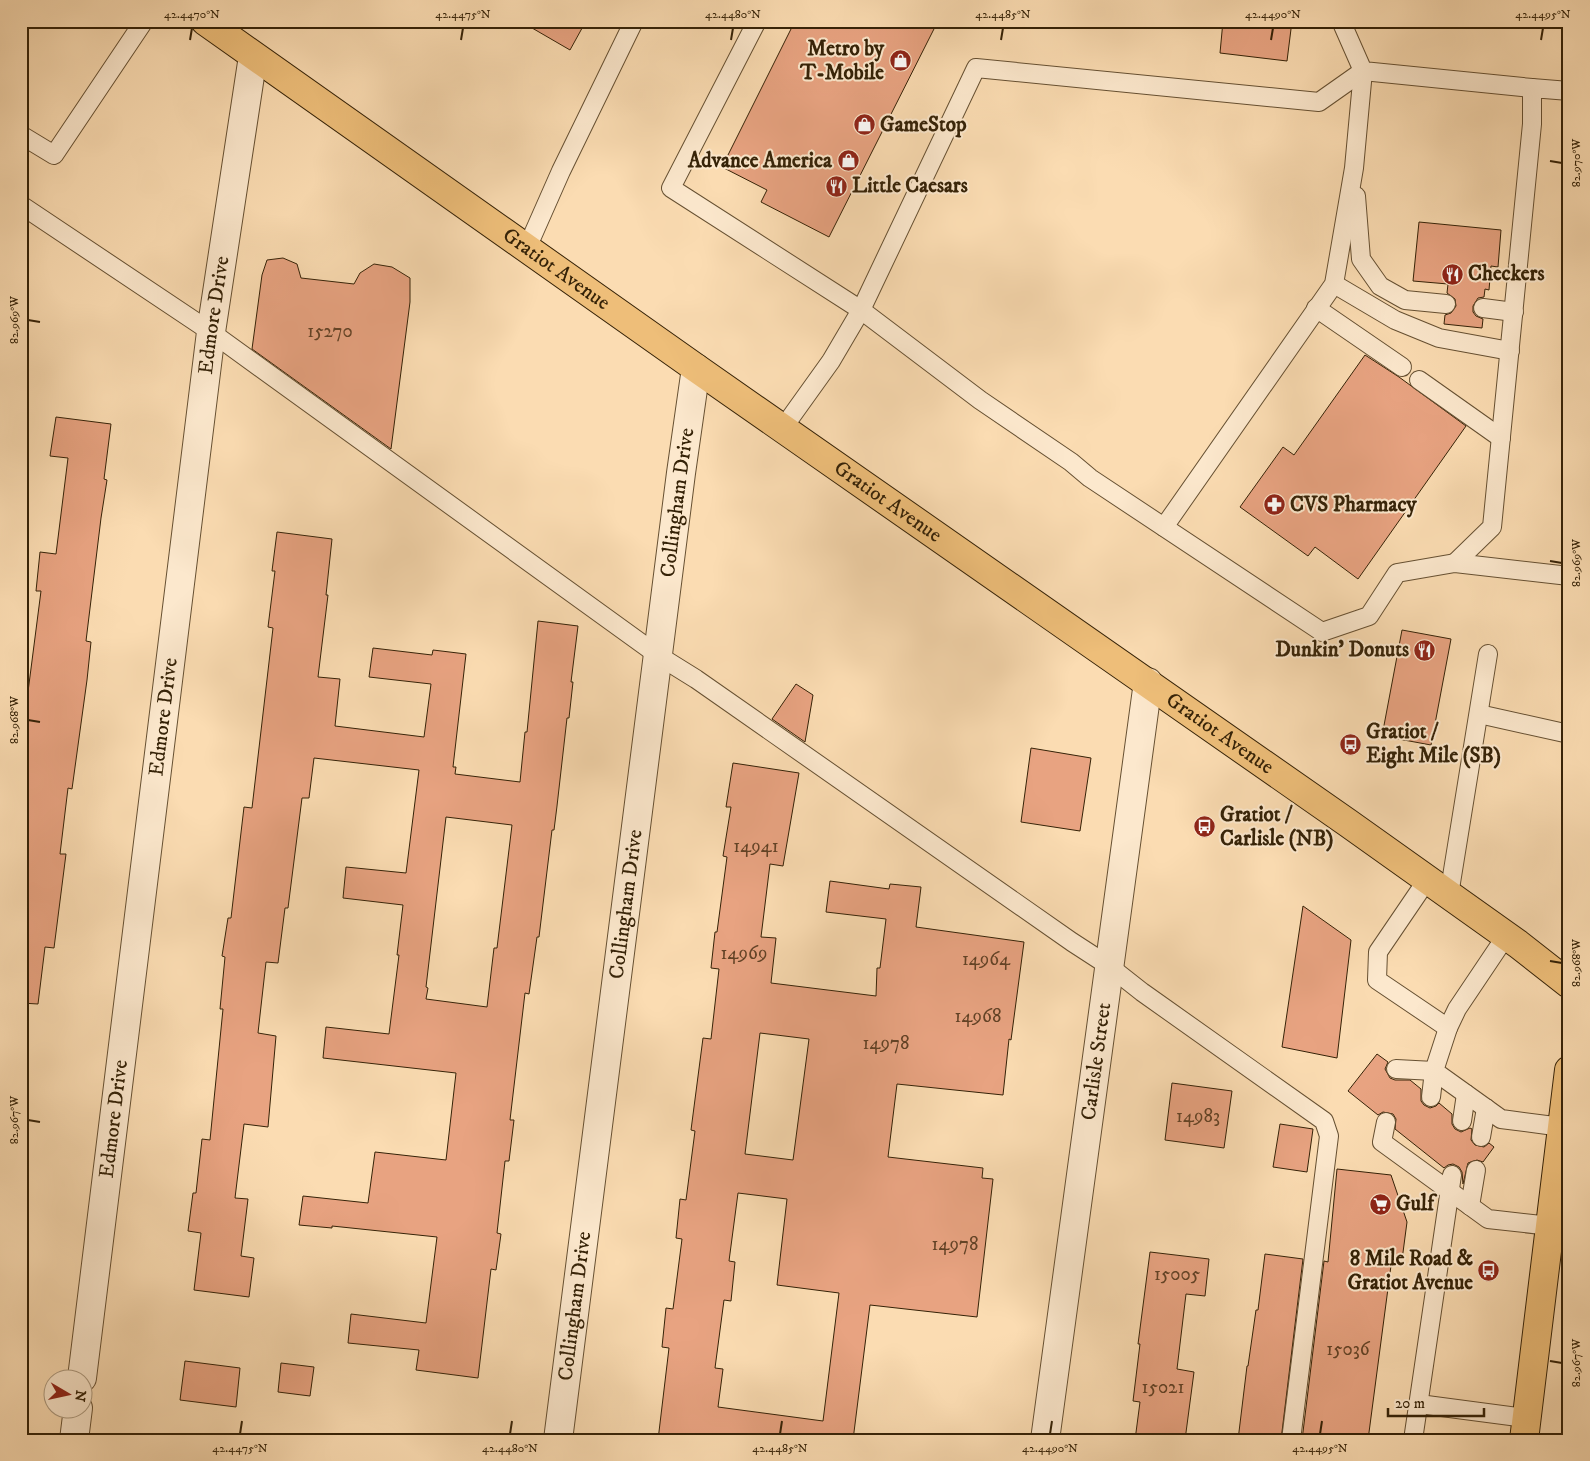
<svg xmlns="http://www.w3.org/2000/svg" width="1590" height="1461" viewBox="0 0 1590 1461" font-family="'IM FELL DW Pica',serif">
  <rect width="100%" height="100%" fill="#fbdcb2"/>
  <filter id="stains"><feTurbulence type="fractalNoise" baseFrequency=".004" numOctaves="4"/><feColorMatrix values="0 0 0 0 .2 0 0 0 0 .09 0 0 0 0 .02 0 0 0 .5 -.17"/></filter>
  <radialGradient id="worn" r=".72"><stop offset=".6" stop-color="#630" stop-opacity="0"/><stop offset="1" stop-color="#630" stop-opacity=".3"/></radialGradient>
  <g fill="#e8a381" stroke="#352207" fill-rule="evenodd">
    <polygon points="520,21 586,21 570,50"/>
    <polygon points="795,21 938,21 829,237 761,202 767,190 722,167"/>
    <polygon points="1223,21 1292,21 1287,61 1220,53"/>
    <polygon points="1419,222 1501,230 1498,267 1491,266 1489,290 1485,289 1484,297 1478,298 1473,306 1473,312 1476,316 1483,319 1482,328 1444,324 1445,315 1451,313 1456,306 1455,299 1447,293 1448,284 1413,281"/>
    <polygon points="283,258 297,264 301,278 354,284 360,273 374,264 392,267 410,278 410,302 391,449 252,349 262,275 267,260"/>
    <polygon points="1365,355 1399,377 1466,426 1358,579 1315,547 1308,556 1240,507 1283,447 1294,455"/>
    <polygon points="56,417 111,424 104,479 107,480 101,518 86,641 91,642 87,680 72,789 68,788 60,854 66,854 54,948 45,947 38,1004 21,1003 21,746 41,591 36,591 40,552 56,554 68,458 50,456"/>
    <path d="M277 532 332 539 326 595H328L318 677 340 679 335 726 424 737 431 684 369 677 373 648 432 655 433 650 466 654 453 767H456L455 774 520 782 525 732H527L538 621 578 626 571 682H573L569 718H567L557 806 554 830H552L539 937H537L529 994 525 993 510 1120H514L509 1161H505L497 1233 501 1234 496 1270 491 1269 478 1378 416 1370 419 1350 348 1343 351 1314 426 1323 437 1237 332 1226V1228L299 1225 303 1196 368 1203 375 1152 446 1160 456 1073 323 1058 326 1027 389 1034 399 955H397L403 905 343 898 346 867 406 873 419 770 314 758 309 798H302L288 908H285L278 963 266 962 258 1033 276 1036 268 1127 244 1124 235 1198 248 1199 241 1256 254 1258 249 1297 194 1290 201 1233 188 1231 193 1193H196L202 1139 210 1140 223 1009H220L225 957 222 956 228 918H231L244 807 252 808 273 628 268 627 275 571H272ZM446 817 512 825 497 948H494L487 1007 426 999 428 988 426 987Z"/>
    <polygon points="1402,630 1451,639 1431,745 1382,736"/>
    <polygon points="796,684 813,695 805,742 772,719"/>
    <polygon points="1031,748 1091,758 1080,831 1021,822"/>
    <path d="M733 763 799 773 783 866 770 864 761 937 776 938 771 983 876 996 877 968H880L886 919 826 912 830 881 889 889 890 884 921 887 916 927 1024 942 1011 1040 1009 1039 1003 1095 897 1084 888 1157 983 1168 982 1178 993 1179 977 1317 870 1305 853 1440H658L669 1348 662 1347 666 1308 673 1309 682 1239 676 1238 680 1199 686 1200 695 1131 691 1130 703 1038 711 1039 719 969 711 968 715 932H717L727 857 723 856 731 807H726ZM760 1033 809 1039 793 1160 745 1154ZM738 1193 787 1199 777 1285 839 1293 823 1421 718 1407 723 1369 715 1368 724 1300 731 1301 735 1262 729 1261Z"/>
    <polygon points="1303,906 1351,940 1337,1058 1282,1047"/>
    <polygon points="1377,1054 1388,1062 1385,1069 1390,1078 1395,1080 1410,1080 1421,1089 1421,1101 1424,1105 1430,1108 1436,1106 1439,1103 1452,1114 1452,1124 1455,1129 1461,1132 1470,1128 1472,1129 1471,1140 1475,1145 1484,1147 1489,1143 1494,1147 1483,1162 1477,1160 1468,1163 1463,1184 1462,1172 1459,1167 1453,1164 1448,1165 1444,1168 1395,1129 1396,1119 1393,1114 1383,1112 1378,1115 1348,1091"/>
    <polygon points="1172,1083 1232,1091 1224,1148 1165,1140"/>
    <polygon points="1280,1124 1313,1129 1307,1172 1273,1167"/>
    <polygon points="1337,1169 1391,1175 1407,1222 1402,1260 1392,1258 1368,1440 1302,1440 1324,1261 1328,1262"/>
    <polygon points="1150,1252 1209,1259 1205,1296 1186,1294 1177,1369 1194,1372 1185,1440 1135,1440 1140,1402 1133,1401 1140,1344 1138,1344"/>
    <polygon points="1265,1254 1303,1259 1281,1440 1238,1440 1247,1366 1248,1366 1256,1310 1258,1310"/>
    <polygon points="185,1361 240,1368 236,1407 180,1400"/>
    <polygon points="281,1363 314,1367 310,1396 278,1392"/>
  </g>
  <g fill="none" stroke-linecap="round" stroke-linejoin="round">
    <defs>
      <g id="lane">
        <polyline points="757,21 671,188 861,310 980,400 1071,462 1090,478 1322,632 1369,616 1397,573 1455,563 1569,576"/>
        <polyline points="1341,21 1363,71 1532,88"/>
        <polyline points="21,135 54,155 144,21"/>
        <polyline points="1356,196 1361,259 1380,286 1405,300 1446,304"/>
        <polyline points="21,205 211,332 659,656 696,679 1072,942 1109,966 1142,992 1324,1121 1329,1136 1291,1440"/>
        <polyline points="527,248 561,171 634,21"/>
        <polyline points="1334,284 1395,320 1439,338 1510,351"/>
        <polyline points="1316,308 1402,367"/>
        <polyline points="1483,308 1514,312"/>
        <polyline points="1419,380 1501,438"/>
        <polyline points="783,428 831,361 861,310 976,68 1319,102 1363,71"/>
        <polyline points="1164,527 1334,284 1354,168 1363,71"/>
        <polyline points="1455,563 1492,527 1532,124 1532,88 1569,91"/>
        <polyline points="1479,714 1569,734"/>
        <polyline points="1427,880 1378,952 1377,980 1448,1028 1457,1009 1506,936"/>
        <polyline points="1449,895 1488,654"/>
        <polyline points="1448,1028 1434,1071 1501,1119 1562,1127"/>
        <polyline points="1396,1069 1434,1071 1431,1097"/>
        <polyline points="1462,1121 1466,1094"/>
        <polyline points="1386,1122 1382,1142 1488,1219 1550,1226"/>
        <polyline points="1481,1137 1486,1108"/>
        <polyline points="1470,1206 1476,1170"/>
        <polyline points="1419,1404 1526,1418"/>
        <polyline points="1413,1440 1452,1175"/>
      </g>
      <g id="street">
        <path id="s1" d="M82 1378 211 332 253 56"/>
        <polyline points="74,1440 78,1408"/>
        <path id="s2" d="M558 1440 681 473 696 368"/>
        <path id="s3" d="M1045 1440 1148 682"/>
      </g>
      <g id="primary">
        <path id="s4" d="M205 21 696 368 1348 823 1518 944 1569 984"/>
      </g>
      <polyline id="highway" points="1524,1440 1569,1070"/>
    </defs>
    <use href="#lane" stroke="#665032" stroke-width="20"/>
    <use href="#street" stroke="#665032" stroke-width="30"/>
    <use href="#primary" stroke="#352207" stroke-width="30"/>
    <use href="#highway" stroke="#352207" stroke-width="30"/>
    <use href="#lane" stroke="#fce8cd" stroke-width="18"/>
    <use href="#street" stroke="#fce8cd" stroke-width="28"/>
    <use href="#primary" stroke="#eebe79" stroke-width="28"/>
    <use href="#highway" stroke="#eebe79" stroke-width="28"/>
  </g>
  <path fill="none" stroke="#352207" stroke-width="2" d="M190 40 192 28M461 40 463 28M731 40 733 28M1001 40 1003 28M1271 40 1273 28M1541 40 1543 28M1550 161 1562 163M28 320 40 322M1550 561 1562 563M28 720 40 722M1550 961 1562 963M28 1120 40 1122M1550 1361 1562 1363M240 1434 242 1421M510 1434 512 1421M780 1434 782 1421M1050 1434 1052 1421M1320 1434 1322 1421"/>
  <defs>
    <symbol id="shop-disc" viewBox="-11 -11 22 22"><circle r="9.5" fill="#8f2418" stroke="#fce8cd"/><path d="M-5-2.5h2.3a2.7 3.5 0 0 1 5.4 0H5L5.5 6h-11ZM-1.5-2.5h3a1.5 2.3 0 0 0-3 0Z" fill="#fff"/></symbol>
    <symbol id="restaurant-disc" viewBox="-11 -11 22 22"><circle r="9.5" fill="#8f2418" stroke="#fce8cd"/><path d="M-5-6h1v4h1v-4h1v4h1v-4h1v5L-1.5 .5V6h-2V.5L-5-1ZM5-6V6H3V1.5H1.5Q1.5-4 5-6Z" fill="#fff"/></symbol>
    <symbol id="pharmacy-disc" viewBox="-11 -11 22 22"><circle r="9.5" fill="#8f2418" stroke="#fce8cd"/><path d="M-2-6h4v4h4v4h-4v4h-4v-4h-4v-4h4Z" fill="#fff"/></symbol>
    <symbol id="bus-disc" viewBox="-11 -11 22 22"><circle r="9.5" fill="#8f2418" stroke="#fce8cd"/><path d="M-5-6H5V4H4V6H2V4H-2V6H-4V4H-5ZM-3.5-4V0h7V-4ZM-3.5 1.2v1.5H-2V1.2ZM2 1.2v1.5H3.5V1.2Z" fill="#fff"/></symbol>
    <symbol id="supermarket-disc" viewBox="-11 -11 22 22"><circle r="9.5" fill="#8f2418" stroke="#fce8cd"/><path d="M-6-5.5h2.5l.6 2H6L4.5 2H-2.5L-4.4-4H-6ZM-1.5 3.2a1.3 1.3 0 1 0 .1 0ZM3 3.2a1.3 1.3 0 1 0 .1 0Z" fill="#fff"/></symbol>
  </defs>
  <g fill-rule="evenodd">
    <use href="#shop-disc" x="888" y="48" width="25" height="25"/>
    <use href="#shop-disc" x="852" y="112" width="25" height="25"/>
    <use href="#shop-disc" x="836" y="148" width="25" height="25"/>
    <use href="#restaurant-disc" x="824" y="174" width="25" height="25"/>
    <use href="#restaurant-disc" x="1440" y="262" width="25" height="25"/>
    <use href="#pharmacy-disc" x="1262" y="492" width="25" height="25"/>
    <use href="#restaurant-disc" x="1412" y="638" width="25" height="25"/>
    <use href="#bus-disc" x="1338" y="732" width="25" height="25"/>
    <use href="#bus-disc" x="1192" y="814" width="25" height="25"/>
    <use href="#supermarket-disc" x="1368" y="1192" width="25" height="25"/>
    <use href="#bus-disc" x="1476" y="1258" width="25" height="25"/>
  </g>
  <g text-anchor="middle" dominant-baseline="central" stroke-width="4" stroke-linejoin="round" paint-order="stroke">
    <g font-size="19" fill="#624226">
      <text x="330" y="331">15270</text>
      <text x="756" y="846">14941</text>
      <text x="744" y="953">14969</text>
      <text x="986" y="959">14964</text>
      <text x="978" y="1016">14968</text>
      <text x="886" y="1043">14978</text>
      <text x="1198" y="1116">14983</text>
      <text x="955" y="1244">14978</text>
      <text x="1177" y="1274">15005</text>
      <text x="1348" y="1349">15036</text>
      <text x="1163" y="1387">15021</text>
    </g>
    <g font-size="21" font-weight="bold" fill="#352207" stroke="#fce8cd" text-anchor="start">
      <text x="884" y="49" text-anchor="end">Metro by<tspan x="884" dy="24">T-Mobile</tspan></text>
      <text x="880" y="125">GameStop</text>
      <text x="832" y="161" text-anchor="end">Advance America</text>
      <text x="852" y="186">Little Caesars</text>
      <text x="1468" y="274">Checkers</text>
      <text x="1290" y="505">CVS Pharmacy</text>
      <text x="1409" y="650" text-anchor="end">Dunkin' Donuts</text>
      <text x="1366" y="732">Gratiot /<tspan x="1366" dy="24">Eight Mile (SB)</tspan></text>
      <text x="1220" y="815">Gratiot /<tspan x="1220" dy="24">Carlisle (NB)</tspan></text>
      <text x="1396" y="1204">Gulf</text>
      <text x="1473" y="1259" text-anchor="end">8 Mile Road &amp;<tspan x="1473" dy="24">Gratiot Avenue</tspan></text>
    </g>
    <g font-size="21" fill="#352207" stroke="#fce8cd">
      <text stroke="none"><textPath href="#s4" startOffset="430">Gratiot Avenue</textPath></text>
      <text stroke="none"><textPath href="#s1" startOffset="1071">Edmore Drive</textPath></text>
      <text stroke="none"><textPath href="#s4" startOffset="835">Gratiot Avenue</textPath></text>
      <text stroke="none"><textPath href="#s2" startOffset="945">Collingham Drive</textPath></text>
      <text stroke="none"><textPath href="#s1" startOffset="666">Edmore Drive</textPath></text>
      <text stroke="none"><textPath href="#s4" startOffset="1240">Gratiot Avenue</textPath></text>
      <text stroke="none"><textPath href="#s2" startOffset="540">Collingham Drive</textPath></text>
      <text stroke="none"><textPath href="#s3" startOffset="382">Carlisle Street</textPath></text>
      <text stroke="none"><textPath href="#s1" startOffset="261">Edmore Drive</textPath></text>
      <text stroke="none"><textPath href="#s2" startOffset="135">Collingham Drive</textPath></text>
    </g>
  </g>
  <rect width="1590" height="1461" fill="none" stroke="#fbdcb2" stroke-width="55"/>
  <g transform="translate(68 1394) rotate(99)"><circle r="24" fill="#fce8cd" stroke="#ac997e"/>
  <path d="M0-4L9 19L0 12L-9 19Z" fill="#8f2418"/>
  <text y="-8" font-size="14" font-weight="bold" text-anchor="middle" fill="#352207">N</text>
  </g>
  <path d="M1388 1408v8h96v-8" fill="none" stroke="#352207" stroke-width="2.5"/>
  <text x="1395" y="1408" font-size="15" fill="#352207" stroke="#fce8cd" stroke-width="4" paint-order="stroke">20 m</text>
  <rect x="28" y="28" width="1534" height="1406" fill="none" stroke="#352207" stroke-width="2"/>
  <g font-size="12" text-anchor="middle" fill="#352207">
    <text x="192" y="18">42.4470°N</text>
    <text x="463" y="18">42.4475°N</text>
    <text x="733" y="18">42.4480°N</text>
    <text x="1003" y="18">42.4485°N</text>
    <text x="1273" y="18">42.4490°N</text>
    <text x="1543" y="18">42.4495°N</text>
    <text transform="translate(1576 163) rotate(-90)" y="4">82.970°W</text>
    <text transform="translate(14 320) rotate(-90)" y="4">82.969°W</text>
    <text transform="translate(1576 563) rotate(-90)" y="4">82.969°W</text>
    <text transform="translate(14 720) rotate(-90)" y="4">82.968°W</text>
    <text transform="translate(1576 963) rotate(-90)" y="4">82.968°W</text>
    <text transform="translate(14 1120) rotate(-90)" y="4">82.967°W</text>
    <text transform="translate(1576 1363) rotate(-90)" y="4">82.967°W</text>
    <text x="240" y="1452">42.4475°N</text>
    <text x="510" y="1452">42.4480°N</text>
    <text x="780" y="1452">42.4485°N</text>
    <text x="1050" y="1452">42.4490°N</text>
    <text x="1320" y="1452">42.4495°N</text>
  </g>
  <rect width="100%" height="100%" filter="url(#stains)"/>
  <rect width="100%" height="100%" fill="url(#worn)"/>
</svg>
